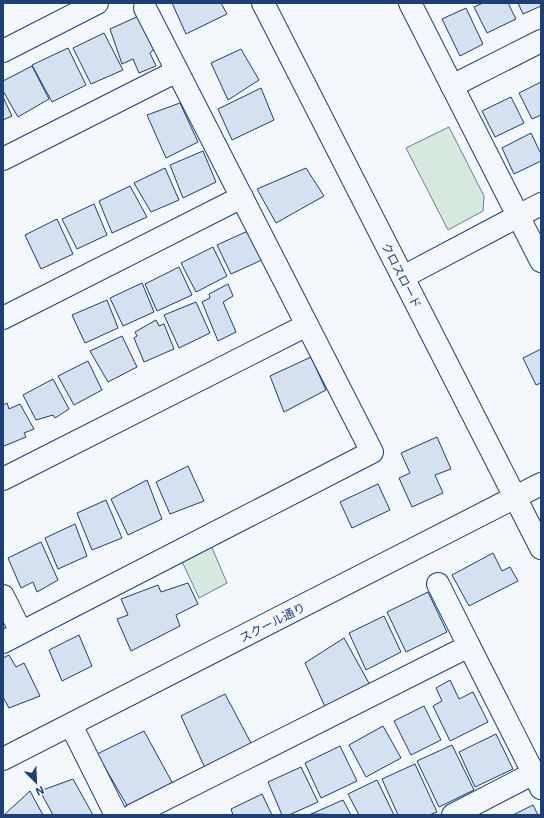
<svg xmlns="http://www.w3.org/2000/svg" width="544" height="818" viewBox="0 0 544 818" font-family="'Exo 2','Noto Sans JP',sans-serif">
  <rect width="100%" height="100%" fill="#f4f7fb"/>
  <g fill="#d7e8df" stroke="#687fa3">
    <polygon points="449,127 484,196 483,211 448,230 406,148"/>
    <polygon points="210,543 227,583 199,598 180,557"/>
  </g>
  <g fill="#d5e0f0" stroke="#1d3f73">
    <polygon points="172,3 221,3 227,14 186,34"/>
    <polygon points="483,3 508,3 516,19 487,33 474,7"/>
    <polygon points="518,3 541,3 541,6 523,14"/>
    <polygon points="466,8 483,44 460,56 442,19"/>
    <polygon points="141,15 156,47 150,53 156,66 139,73 133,59 122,64 110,29"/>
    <polygon points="104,33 123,70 91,84 73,48"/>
    <polygon points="68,48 86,85 52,102 32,65"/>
    <polygon points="241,49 259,80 228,100 211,63"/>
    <polygon points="32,66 49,99 18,117 3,91 3,81"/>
    <polygon points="541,82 541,115 532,119 519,93"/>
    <polygon points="261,88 274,120 232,140 218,109"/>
    <polygon points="3,97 12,116 3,120"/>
    <polygon points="511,97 524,123 495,137 482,111"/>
    <polygon points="180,103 198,142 166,158 147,115"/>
    <polygon points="531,133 541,154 541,161 514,174 502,148"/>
    <polygon points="203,151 216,182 183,198 170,165"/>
    <polygon points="165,168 179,200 151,212 134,183"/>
    <polygon points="306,168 324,196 276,223 257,189"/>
    <polygon points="130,186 147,217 112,233 99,201"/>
    <polygon points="94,204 107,235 77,249 62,219"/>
    <polygon points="57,219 73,254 41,269 25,235"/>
    <polygon points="250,230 264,259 231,274 217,245"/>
    <polygon points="213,247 227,276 196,292 181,263"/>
    <polygon points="179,267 192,295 157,311 145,284"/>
    <polygon points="142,283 154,312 123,326 110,298"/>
    <polygon points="228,284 233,296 223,302 236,332 218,341 202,302 210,298 209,294"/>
    <polygon points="107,300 118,328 85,343 72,315"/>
    <polygon points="196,302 210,333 179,348 164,315"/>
    <polygon points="156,320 159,326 164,324 174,349 144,362 134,338 137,336 135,332"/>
    <polygon points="122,336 137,367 108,382 90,351"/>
    <polygon points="541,349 541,383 536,385 523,358"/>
    <polygon points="311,357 326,390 284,412 270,376"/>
    <polygon points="88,361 102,390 74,405 58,376"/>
    <polygon points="53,379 69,409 55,418 53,415 36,420 23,395"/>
    <polygon points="7,403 9,409 20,404 34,429 24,433 26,437 4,446 3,444 3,405"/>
    <polygon points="437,437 451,469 435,475 443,493 412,507 399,478 410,473 401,453"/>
    <polygon points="188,466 204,501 170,514 156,482"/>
    <polygon points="147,480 162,519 128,535 111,499"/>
    <polygon points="378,484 390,510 352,528 340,502"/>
    <polygon points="106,500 122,538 92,550 77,513"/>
    <polygon points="75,524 87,556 58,569 45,538"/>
    <polygon points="41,542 58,580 37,592 33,582 21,588 8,558"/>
    <polygon points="493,553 502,571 510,567 518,581 469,606 452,575"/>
    <polygon points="188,583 198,604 176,615 180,626 131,651 117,619 128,615 121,599 158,585 161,592"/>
    <polygon points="428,592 447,632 406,652 387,612"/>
    <polygon points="384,616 401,652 366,670 349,633"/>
    <polygon points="79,635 92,666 62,681 49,650"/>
    <polygon points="344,638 370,685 327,711 305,663"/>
    <polygon points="9,655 16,667 24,663 40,696 9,708 3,697 3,658"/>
    <polygon points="450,680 459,699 473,692 488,722 450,741 433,706 442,701 436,688"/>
    <polygon points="225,694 251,743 206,770 181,716"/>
    <polygon points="424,706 441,740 411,755 394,721"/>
    <polygon points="383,726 401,758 366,777 349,745"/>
    <polygon points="144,731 173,784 128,807 97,754"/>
    <polygon points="496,734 513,769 475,787 459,752"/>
    <polygon points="452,745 474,790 439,807 417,761"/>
    <polygon points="340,746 357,781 321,798 305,763"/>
    <polygon points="415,764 437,812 429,815 398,815 382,779"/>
    <polygon points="301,767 318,802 289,815 282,815 268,782"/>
    <polygon points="73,779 93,815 53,815 40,791"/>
    <polygon points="377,780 394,815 359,815 348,794"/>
    <polygon points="30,791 43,815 4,815"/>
    <polygon points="262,794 272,815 233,815 231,809"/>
    <polygon points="343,800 351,815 311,814"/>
    <polygon points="533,805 538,815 513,815"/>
  </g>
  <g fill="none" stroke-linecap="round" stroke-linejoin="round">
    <defs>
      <g id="minor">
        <polyline points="263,3 541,548"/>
        <polyline points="410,3 541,261"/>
        <polyline points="3,51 97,3"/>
        <polyline points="452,86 541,41"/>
        <polyline points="3,159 177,71"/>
        <polyline points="403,277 541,204"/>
        <polyline points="3,318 242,197"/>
        <polyline points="3,479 307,325"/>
        <polyline points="438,584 469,646"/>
        <polyline points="3,596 21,632"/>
        <polyline points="3,642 372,452 145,8"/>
        <polyline points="71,725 116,815"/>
        <polyline points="3,759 541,484"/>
        <polyline points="133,815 469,646 541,788"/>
        <polyline points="453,815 534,773"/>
      </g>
    </defs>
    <use href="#minor" stroke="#1d3f73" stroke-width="24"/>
    <use href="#minor" stroke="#f4f7fb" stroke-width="22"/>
  </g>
  <g text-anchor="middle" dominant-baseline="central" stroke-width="3" stroke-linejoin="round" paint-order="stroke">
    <g font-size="12" fill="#1d3f73" stroke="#f4f7fb">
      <text transform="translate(402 275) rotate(63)">クロスロード</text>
      <text transform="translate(272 622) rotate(-27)">スクール通り</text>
    </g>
  </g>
  <rect width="544" height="818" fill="none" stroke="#1d3f73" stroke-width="8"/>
  <g transform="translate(36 782) rotate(156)" stroke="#f4f7fb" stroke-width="3" paint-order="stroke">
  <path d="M0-3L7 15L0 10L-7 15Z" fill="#1d3f73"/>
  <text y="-6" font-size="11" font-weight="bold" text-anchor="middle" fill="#1d3f73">N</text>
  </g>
</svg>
